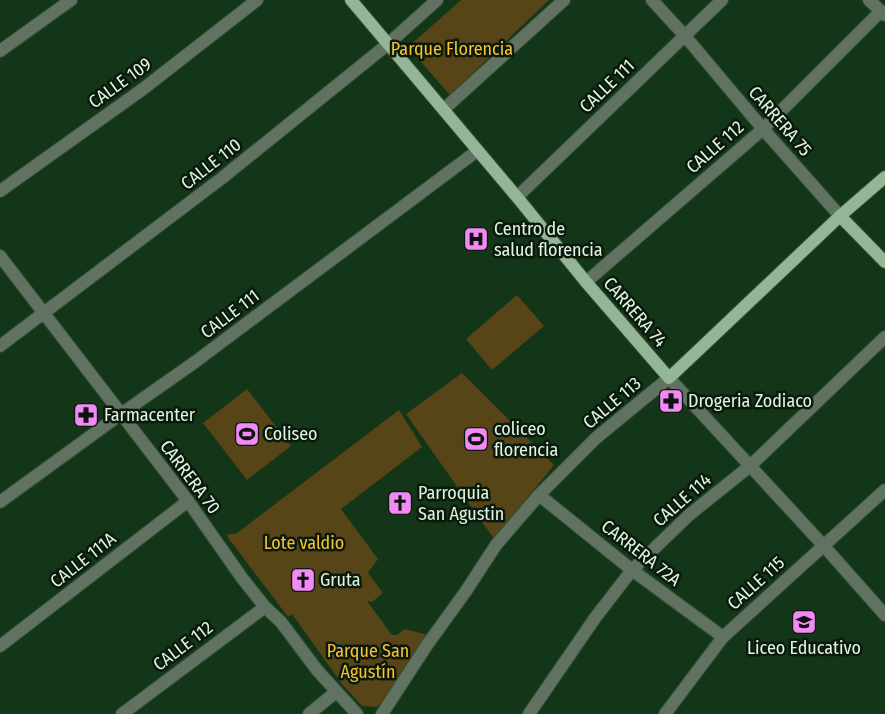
<svg xmlns="http://www.w3.org/2000/svg" width="885" height="714" viewBox="0 0 885 714" font-family="'Fira Sans Condensed',sans-serif">
  <rect width="100%" height="100%" fill="#123617"/>
  <g fill="#574417">
    <polygon points="461,0 549,0 450,95 408,47"/>
    <polygon points="517,295 544,326 492,370 466,339"/>
    <polygon points="462,373 554,465 494,539 406,414"/>
    <polygon points="247,389 291,446 247,480 203,423"/>
    <polygon points="399,410 422,447 341,509 378,559 368,573 383,593 372,602 367,601 392,635 397,635 405,629 428,635 387,697 377,707 362,706 342,684 292,614 288,617 226,535 237,533"/>
  </g>
  <g fill="none" stroke-linecap="round" stroke-linejoin="round">
    <defs>
      <g id="minor">
        <polyline points="652,0 685,36 763,129 840,216"/>
        <polyline points="869,0 885,15"/>
        <polyline points="0,51 71,0"/>
        <polyline points="444,109 564,0"/>
        <polyline points="0,191 143,89 257,0"/>
        <polyline points="517,197 722,0"/>
        <polyline points="0,256 188,501 242,578 265,607 281,622 317,670 357,714"/>
        <polyline points="586,282 763,129 881,11"/>
        <polyline points="0,346 222,178 388,44 437,0"/>
        <polyline points="539,495 632,570 723,637"/>
        <polyline points="0,502 121,414 195,362 477,151"/>
        <polyline points="0,646 188,501"/>
        <polyline points="333,651 346,651"/>
        <polyline points="122,714 265,607"/>
        <polyline points="309,714 336,692"/>
        <polyline points="382,714 427,645 466,591 496,545 539,495 596,438 669,378 823,545 885,615"/>
        <polyline points="529,714 595,618 632,570 689,515 750,466 885,337"/>
        <polyline points="665,714 723,637 885,490"/>
      </g>
      <g id="major">
        <polyline points="351,0 517,197 586,282 669,378 840,216 885,177"/>
        <polyline points="840,216 885,262"/>
      </g>
    </defs>
    <use href="#minor" stroke="#2f5133" stroke-width="14"/>
    <use href="#major" stroke="#2f5133" stroke-width="14"/>
    <use href="#minor" stroke="#617162" stroke-width="12"/>
    <use href="#major" stroke="#94b696" stroke-width="12"/>
  </g>
  <defs>
    <symbol id="hospital-square" viewBox="-11 -11 22 22"><rect x="-9" y="-9" width="18" height="18" rx="4" fill="#f18af4" stroke="#0a190c"/><path d="M-5-5h3v3.5h4V-5h3V5h-3V1.5h-4V5h-3Z" fill="#111"/></symbol>
    <symbol id="pharmacy-square" viewBox="-11 -11 22 22"><rect x="-9" y="-9" width="18" height="18" rx="4" fill="#f18af4" stroke="#0a190c"/><path d="M-2-6h4v4h4v4h-4v4h-4v-4h-4v-4h4Z" fill="#111"/></symbol>
    <symbol id="stadium-square" viewBox="-11 -11 22 22"><rect x="-9" y="-9" width="18" height="18" rx="4" fill="#f18af4" stroke="#0a190c"/><path d="M0-5a6.5 5 0 1 0 0 10a6.5 5 0 1 0 0-10ZM-3.5-1.8h7v3.6h-7Z" fill="#111"/></symbol>
    <symbol id="church-square" viewBox="-11 -11 22 22"><rect x="-9" y="-9" width="18" height="18" rx="4" fill="#f18af4" stroke="#0a190c"/><path d="M-1.2-6h2.4v3.5h3.3v2.4h-3.3V6h-2.4V-.1h-3.3v-2.4h3.3Z" fill="#111"/></symbol>
    <symbol id="school-square" viewBox="-11 -11 22 22"><rect x="-9" y="-9" width="18" height="18" rx="4" fill="#f18af4" stroke="#0a190c"/><path d="M0-5L7-2L0 1L-7-2ZM-4 1L0 2.5L4 1V4Q0 6-4 4Z" fill="#111"/></symbol>
  </defs>
  <g fill-rule="evenodd">
    <use href="#hospital-square" x="462" y="225" width="28" height="28"/>
    <use href="#pharmacy-square" x="657" y="387" width="28" height="28"/>
    <use href="#pharmacy-square" x="72" y="401" width="28" height="28"/>
    <use href="#stadium-square" x="233" y="420" width="28" height="28"/>
    <use href="#stadium-square" x="462" y="425" width="28" height="28"/>
    <use href="#church-square" x="386" y="489" width="28" height="28"/>
    <use href="#church-square" x="289" y="566" width="28" height="28"/>
    <use href="#school-square" x="790" y="608" width="28" height="28"/>
  </g>
  <g text-anchor="middle" dominant-baseline="central" stroke-width="5" stroke-linejoin="round" paint-order="stroke">
    <g font-size="18" fill="#f8c230" stroke="#0a190c">
      <text x="452" y="49">Parque Florencia</text>
      <text x="304" y="543">Lote valdio</text>
      <text x="368" y="651">Parque San<tspan x="368" dy="21">Agustín</tspan></text>
    </g>
    <g font-size="18" fill="#e1f6e2" stroke="#0a190c">
      <text transform="translate(120 83) rotate(-36)">CALLE 109</text>
      <text transform="translate(607 86) rotate(-44)">CALLE 111</text>
      <text transform="translate(780 121) rotate(49)">CARRERA 75</text>
      <text transform="translate(715 147) rotate(-41)">CALLE 112</text>
      <text transform="translate(211 164) rotate(-38)">CALLE 110</text>
      <text transform="translate(635 312) rotate(49)">CARRERA 74</text>
      <text transform="translate(230 314) rotate(-37)">CALLE 111</text>
      <text transform="translate(612 403) rotate(-40)">CALLE 113</text>
      <text transform="translate(190 477) rotate(53)">CARRERA 70</text>
      <text transform="translate(682 500) rotate(-41)">CALLE 114</text>
      <text transform="translate(641 553) rotate(38)">CARRERA 72A</text>
      <text transform="translate(83 560) rotate(-38)">CALLE 111A</text>
      <text transform="translate(756 583) rotate(-42)">CALLE 115</text>
      <text transform="translate(183 646) rotate(-37)">CALLE 112</text>
    </g>
    <g font-size="18" fill="#e1f6e2" stroke="#0a190c" text-anchor="start">
      <text x="494" y="229">Centro de<tspan x="494" dy="21">salud florencia</tspan></text>
      <text x="688" y="401">Drogeria Zodiaco</text>
      <text x="104" y="415">Farmacenter</text>
      <text x="494" y="429">coliceo<tspan x="494" dy="21">florencia</tspan></text>
      <text x="264" y="434">Coliseo</text>
      <text x="418" y="493">Parroquia<tspan x="418" dy="21">San Agustin</tspan></text>
      <text x="320" y="580">Gruta</text>
      <text x="804" y="648" text-anchor="middle">Liceo Educativo</text>
    </g>
  </g>
</svg>
